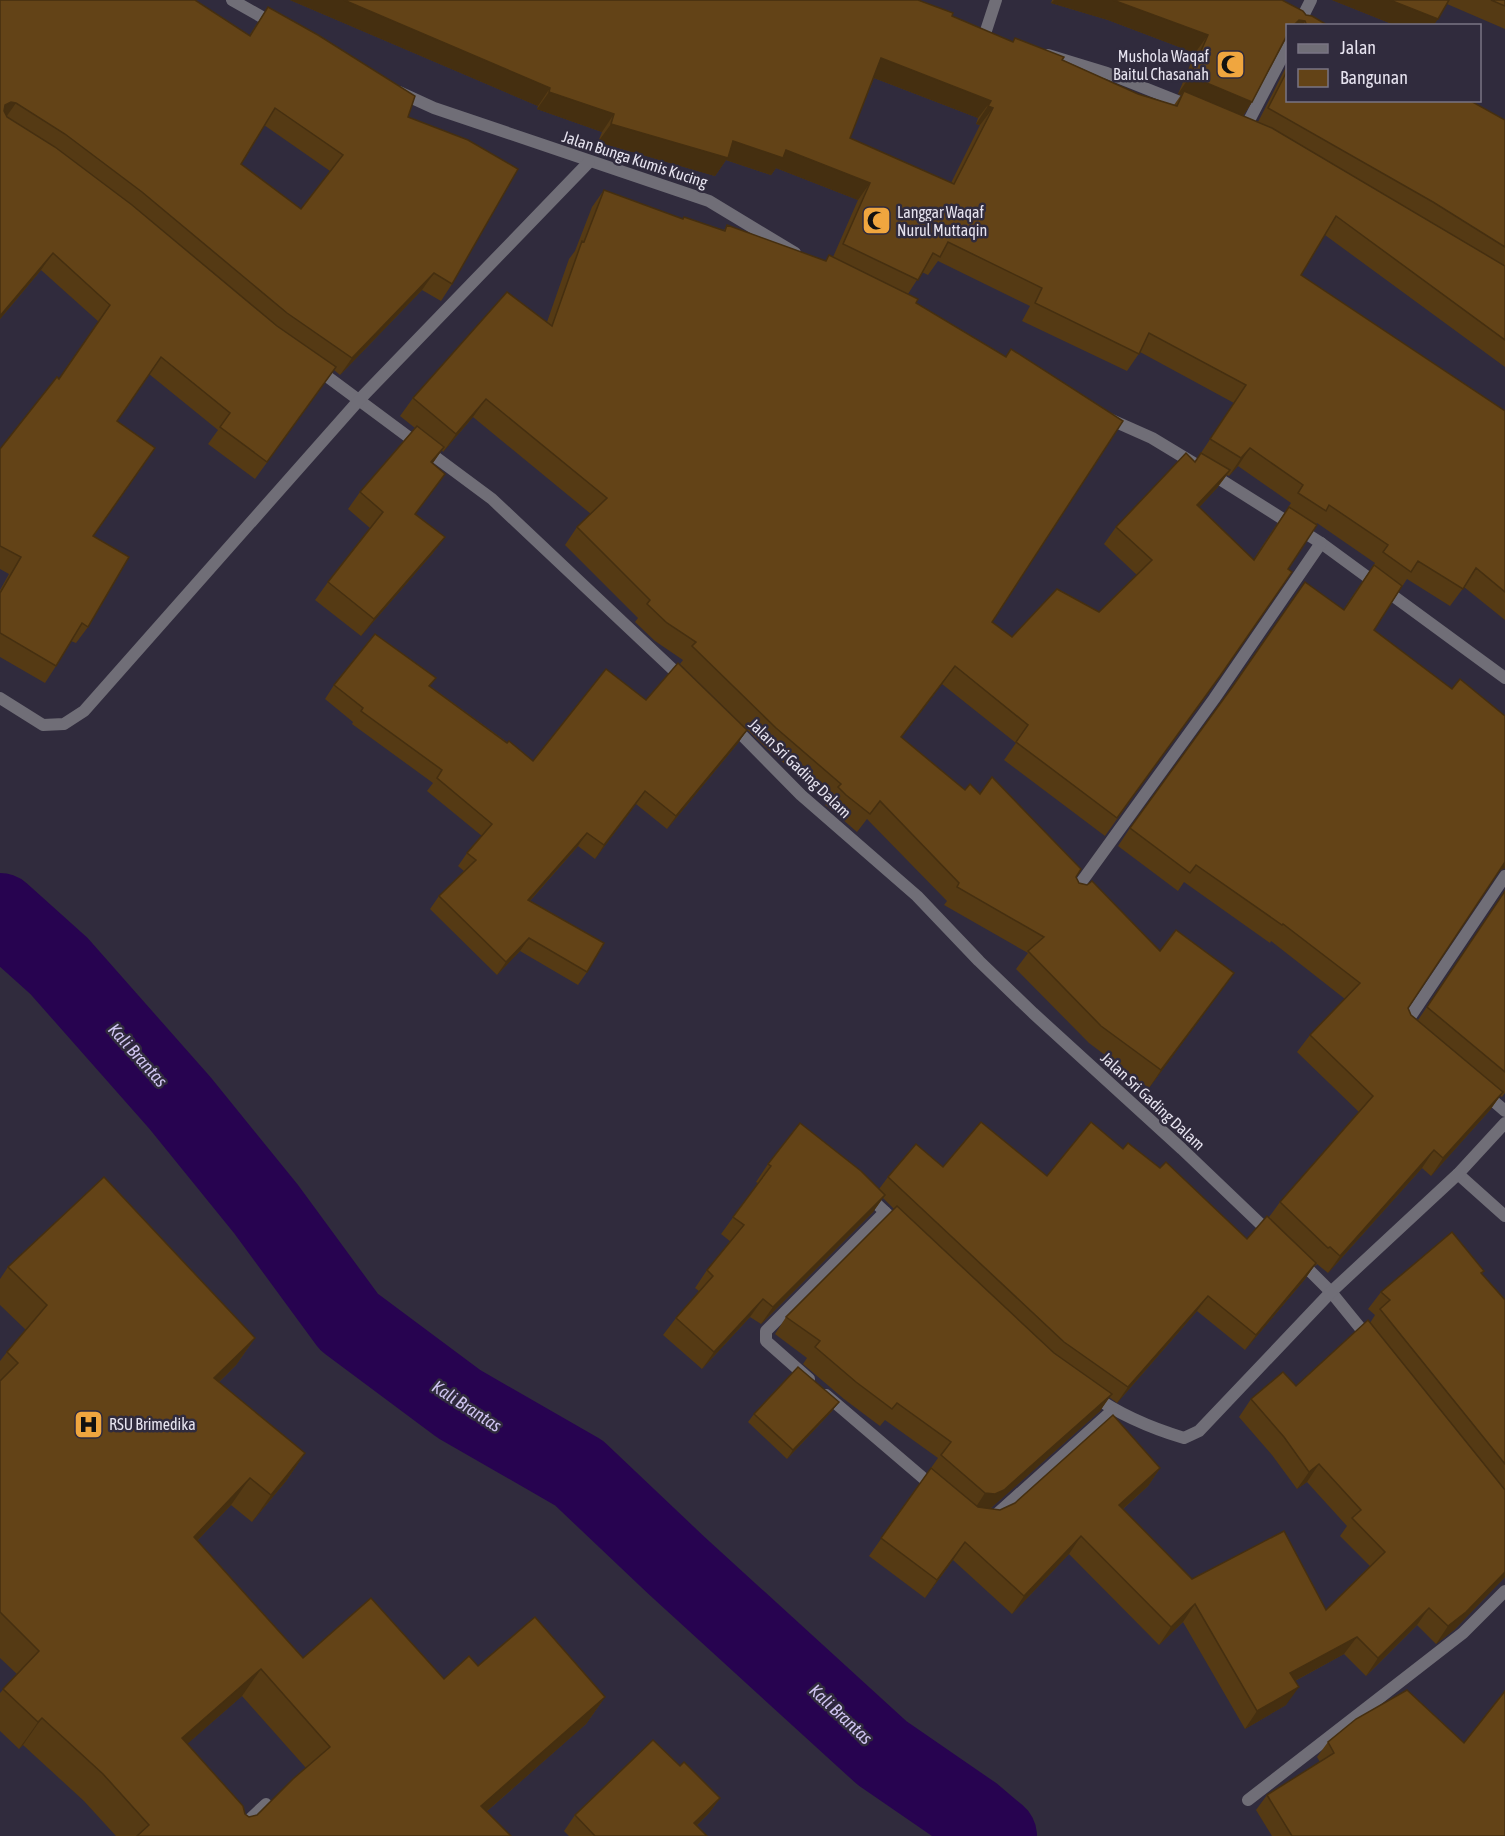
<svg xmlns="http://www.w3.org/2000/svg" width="1505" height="1836" viewBox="0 0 1505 1836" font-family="'Asap Condensed',sans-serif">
  <rect width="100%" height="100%" fill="#302b3d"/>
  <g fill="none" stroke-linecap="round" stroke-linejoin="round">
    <polyline stroke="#270350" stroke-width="80" points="0,913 59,966 180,1103 266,1209 349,1322 459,1404 579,1473 676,1565 882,1753 972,1815 997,1836"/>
    <g stroke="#706e77" stroke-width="12">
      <polyline points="232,0 276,25"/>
      <polyline points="1298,26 1311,0"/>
      <polyline points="982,43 996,0"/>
      <polyline points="1048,55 1107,73 1190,106"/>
      <polyline points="399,92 434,108 709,201 795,253"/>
      <polyline points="1244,130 1288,46"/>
      <polyline points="317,369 492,499 683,679"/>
      <polyline points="1107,418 1152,438 1195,464"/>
      <polyline points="1210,473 1321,543 1505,678"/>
      <polyline points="0,698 43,725 64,724 84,711 360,399 589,162"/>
      <polyline points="733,726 801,795 917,896 979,961 1033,1013 1182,1149 1272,1235"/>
      <polyline points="1072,895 1214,699 1321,543"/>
      <polyline points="1405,1027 1404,1026 1505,876"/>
      <polyline points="1483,1092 1505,1111"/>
      <polyline points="1458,1174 1505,1216"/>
      <polyline points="866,1194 899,1225"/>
      <polyline points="1300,1261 1331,1292 1370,1340"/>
      <polyline points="809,1379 766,1341 766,1331 885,1212"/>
      <polyline points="826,1395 936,1489"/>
      <path d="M1092 1395C1120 1415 1151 1428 1184 1438L1199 1431 1331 1292 1458 1174 1505 1123"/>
      <polyline points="990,1518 997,1514 1113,1410"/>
      <polyline points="1248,1800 1463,1633 1505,1591"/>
      <polyline points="232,1836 266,1804"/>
    </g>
  </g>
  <g fill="#553a14" fill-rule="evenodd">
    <path d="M0 0 249 36 268 7 408 117 452 284 441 301 422 290 340 375 334 370 255 479 208 444 218 430 149 374 117 421 93 536 88 627 76 643 71 641 56 666 45 683 0 657V590L9 574 0 569V449L59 379 99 322 41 270 0 319ZM264 125 330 171 301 209 241 164Z"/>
    <path d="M290 0H918L952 16 1012 42 1015 38 1138 94 1174 105 1181 95 1178 94 1195 53 1108 20 1051 3 1052 0H1282L1306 15 1329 26H1287V38L1286 39 1252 102 1243 116 1258 122 1287 65V100L1505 120V367L1325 235 1301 275 1505 411V620L1464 587 1450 606 1407 579 1374 630 1452 689 1505 716V868L1499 871 1408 1008 1411 1015 1418 1020 1505 891V1093L1502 1097 1500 1096 1490 1110 1431 1176 1422 1168 1328 1273 1317 1264 1316 1266 1315 1265 1305 1279 1245 1350 1197 1311 1117 1403 1109 1397 1100 1411 992 1507 990 1509 1000 1510 1160 1468 1148 1486 1123 1509 1192 1579 1326 1610 1370 1566 1340 1536 1347 1526 1307 1482 1297 1489 1272 1455 1239 1417 1251 1399 1296 1386 1370 1323 1375 1315 1368 1309 1381 1292 1484 1271 1482 1274 1505 1300V1577L1454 1630 1436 1644 1417 1625 1366 1676 1344 1654 1295 1681 1286 1705 1245 1729 1183 1622 1159 1645 1069 1554 1012 1614 953 1560 925 1598 869 1556 938 1458 885 1420 880 1426 844 1399 803 1364 807 1358 775 1334 786 1317 894 1209 883 1198 873 1212 761 1324 750 1317 702 1369 663 1335 676 1318 699 1291 695 1288 707 1270 731 1242 721 1234 758 1183 756 1182 768 1164 879 1189 888 1177 943 1167 1047 1176 1123 1149 1247 1239 1269 1217 1280 1202 1359 1112 1297 1052 1310 1035 1345 999 1271 941 1270 943 1184 882 1178 891 1118 846 1130 828 1343 610 1375 563 1317 523 1288 569 1292 572 1105 836 1004 760 1016 743 942 684 901 738 965 790 980 794 1076 877 1079 883 1160 951 1234 973 1149 1088 1089 1043 1016 969 1028 953 944 905 947 901 867 819 857 832 834 812 825 805 828 801 764 746 680 664 683 660 655 641 635 622 638 618 565 545 577 527 591 514 473 417 443 452 442 450 433 463 416 514 445 537 432 554 361 636 315 600 328 582 370 528 348 509 360 492 415 428 400 416 413 398 547 322 569 259 575 251 592 207 604 190 682 219 684 217 724 230 727 225 825 261 829 255 833 257 858 200 776 168 771 175 726 160 715 176 598 142 602 132 537 109 538 106ZM874 78 978 118 976 124 980 125 951 183 850 138ZM938 261 1030 306 1022 321 1127 371 1140 352 1234 403 1195 462 1116 527 1104 544 1137 575 1099 612 1012 637 992 622 1011 349 1005 357 916 303 908 294 922 272 928 275ZM1238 466 1291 503 1253 560 1199 507 1217 488 1227 475 1229 476Z"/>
    <polygon points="1332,0 1505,0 1505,29 1447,4 1433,26 1397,26"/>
    <polygon points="334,685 430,686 533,761 646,700 747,730 738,743 667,829 636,804 595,859 578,846 530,901 587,972 578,985 520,951 497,975 430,909 439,896 464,871 458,866 467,853 482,836 427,791 433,783 352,724 353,722 325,699"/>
    <path d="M8 1267 255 1338 236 1365 219 1382 305 1453 286 1481 252 1522 231 1505 197 1541 303 1658 444 1679 478 1666 605 1697 586 1724 486 1812 511 1836H116L84 1801 23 1745 19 1749 0 1731V1693L17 1674 0 1658V1361L7 1352 26 1330 0 1305V1279ZM242 1696 306 1768 257 1815 249 1817 245 1814 187 1744Z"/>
    <polygon points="839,1402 832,1411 787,1459 748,1422 754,1414"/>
    <polygon points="1328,1742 1464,1743 1505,1836 1272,1836 1256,1810 1267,1795 1320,1762 1317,1757"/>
    <polygon points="680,1766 720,1798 709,1813 697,1825 707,1836 569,1836 564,1831 575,1815"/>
  </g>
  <g fill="#452f10">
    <polygon points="290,0 344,0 550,88 538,106"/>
    <polygon points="1054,0 1113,0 1208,35 1195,53 1108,20 1051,3"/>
    <polygon points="1332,0 1390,0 1438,19 1433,26 1397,26"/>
    <polygon points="1299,20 1305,21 1302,26 1292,26"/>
    <polygon points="881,58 991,101 978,118 869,76"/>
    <polygon points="1190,76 1252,102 1240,120 1184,91 1181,95 1178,94"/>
    <polygon points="549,92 614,114 602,132 537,109"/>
    <polygon points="11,102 16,103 4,120 0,119 5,105"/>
    <polygon points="988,106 993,108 980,125 976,124"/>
    <polygon points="611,124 733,141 786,150 870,183 858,200 776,168 771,175 726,160 715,176 598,142"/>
    <polygon points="53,253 41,270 0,319 0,316"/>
    <polygon points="434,273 422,290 340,375 352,358"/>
    <polygon points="486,399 473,417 443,452 456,434"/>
    <polygon points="444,447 432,464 431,462"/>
    <polygon points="1250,448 1238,466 1229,476 1241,458"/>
    <polygon points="1230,470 1217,488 1185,523 1197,505"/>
    <polygon points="445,537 432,554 361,636 374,619"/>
    <polygon points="955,666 942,684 888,755 901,737"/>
    <polygon points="747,730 738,743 667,829 676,816"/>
    <polygon points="645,791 636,804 595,859 604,845"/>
    <polygon points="587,833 578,846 519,913 528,900"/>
    <polygon points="1505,862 1505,868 1498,871"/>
    <polygon points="529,938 520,951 497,975 506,962"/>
    <polygon points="1234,973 1221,991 1149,1088 1161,1070"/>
    <polygon points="1503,1092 1490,1110 1431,1176 1443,1158"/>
    <polygon points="1434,1150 1422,1168 1328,1273 1340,1256"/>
    <polygon points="885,1195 873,1212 761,1324 773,1307"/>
    <polygon points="1316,1263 1305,1279 1245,1350 1256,1335"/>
    <polygon points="1208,1296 1197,1311 1117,1403 1128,1387"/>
    <polygon points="763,1299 750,1317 702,1369 714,1352"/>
    <polygon points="255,1338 236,1365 195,1406 214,1378"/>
    <polygon points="1112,1394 1100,1411 992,1507 984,1511 974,1510 985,1493"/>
    <polygon points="839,1402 832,1411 787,1459 793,1450"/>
    <polygon points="305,1453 286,1481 252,1522 271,1495"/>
    <polygon points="1319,1464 1307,1482 1297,1489 1309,1472"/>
    <polygon points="1160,1468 1148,1486 1107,1523 1119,1505"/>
    <polygon points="250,1478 231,1505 174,1565 194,1537"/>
    <polygon points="1081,1536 1069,1554 1012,1614 1024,1596"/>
    <polygon points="965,1542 953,1560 925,1598 937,1580"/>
    <polygon points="1505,1572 1505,1577 1454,1630 1436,1644 1448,1626"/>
    <polygon points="1195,1604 1183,1622 1159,1645 1171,1627"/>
    <polygon points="1429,1608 1417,1625 1366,1676 1378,1658"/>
    <polygon points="1357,1637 1344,1654 1278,1690 1290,1673"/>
    <polygon points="261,1669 242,1696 163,1765 182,1738"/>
    <polygon points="1299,1687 1286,1705 1245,1729 1257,1711"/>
    <polygon points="605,1697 586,1724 462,1833 481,1806"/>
    <polygon points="42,1718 23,1745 19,1749 38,1722"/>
    <polygon points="720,1798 709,1813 686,1836 694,1823"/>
  </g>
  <g fill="#634317" stroke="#452f10" stroke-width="1.5" fill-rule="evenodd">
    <path d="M0 0H195L250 36 268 7 318 35 415 96 408 117 468 140 518 169 452 284 434 273 352 358 287 313 142 192 65 134 16 103 11 102 5 105 4 111 7 117 55 147 132 205 277 326 336 367 267 462 220 427 230 413 161 357 117 421 155 448 93 536 129 557 88 627 82 623 56 666 0 633V593L21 557 0 546V449L57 377 59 379 110 305 53 253 0 316ZM275 108 343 155 301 209 241 164Z"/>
    <path d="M344 0H918L953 13 952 16 1013 42 1015 38 1064 57 1062 60 1138 94 1177 106 1184 91 1272 128 1505 266V340L1336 216 1301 275 1505 411V592L1476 568 1463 589 1418 561 1411 572 1383 552 1388 545 1329 505 1326 511 1298 493 1303 485 1250 448 1241 458 1210 439 1246 385 1149 333 1139 354 1035 303 1042 288 948 242 940 257 933 253 918 280 843 244 870 183 786 150 783 158 733 141 728 158 611 124 614 114 549 92 550 88ZM881 58 991 101 988 106 993 108 954 184 850 138Z"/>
    <polygon points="1113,0 1282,0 1303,11 1306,15 1312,16 1329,26 1307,26 1305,21 1299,20 1293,26 1287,26 1287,35 1252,102 1190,76 1208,35"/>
    <polygon points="1390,0 1449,0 1438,19"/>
    <polygon points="1491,0 1505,0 1505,6"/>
    <polygon points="1287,71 1287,100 1469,100 1505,120 1505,247 1433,202 1268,108"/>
    <polygon points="604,190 683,219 684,217 725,231 727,225 826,261 829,255 918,299 916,303 1006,357 1011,349 1123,421 992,622 1012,637 1057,589 1099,612 1152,560 1116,527 1186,453 1195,462 1201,453 1230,470 1197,505 1254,560 1289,507 1317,525 1288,569 1292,572 1220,676 1117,818 1016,742 1028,725 955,666 901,737 965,790 970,784 980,794 992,777 1081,869 1076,877 1079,883 1087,885 1092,881 1160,951 1176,930 1234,973 1161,1070 1101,1026 1028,951 1044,937 957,887 959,883 880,801 870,814 846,795 838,787 841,784 776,728 692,646 696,642 667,623 647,604 650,600 577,527 607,498 486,399 456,434 413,398 507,292 552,326 582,241 584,242"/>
    <polygon points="417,426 444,447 431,462 445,474 415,514 445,537 374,619 328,582 383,512 360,492"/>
    <polygon points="1374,565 1402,586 1374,630 1452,689 1460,679 1505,716 1505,862 1408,1008 1411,1015 1503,1092 1443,1158 1434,1150 1340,1256 1330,1247 1328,1248 1280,1202 1373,1096 1310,1035 1360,983 1283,924 1282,925 1196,865 1190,873 1130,828 1233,686 1305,582 1344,610"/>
    <polygon points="375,634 436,678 429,686 507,743 509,741 533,761 606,669 646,700 678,663 747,730 676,816 645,791 604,845 587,833 528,900 604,943 587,972 529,938 506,962 439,896 476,860 467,853 492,824 437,778 442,770 361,711 363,708 334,685"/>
    <polygon points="1505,891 1505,1072 1427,1007"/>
    <polygon points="981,1122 1047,1176 1091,1122 1123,1149 1128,1143 1160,1168 1166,1162 1247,1239 1267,1216 1316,1263 1256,1335 1208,1296 1128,1387 1064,1342 888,1177 916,1144 943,1167"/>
    <polygon points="800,1123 861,1171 885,1195 773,1307 763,1299 714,1352 676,1318 713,1276 707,1270 744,1225 733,1217 771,1166 768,1164"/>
    <path d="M104 1177 255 1338 214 1378 305 1453 271 1495 250 1478 194 1537 303 1658 371 1598 444 1679 469 1656 478 1666 535 1617 605 1697 481 1806 511 1836H137L149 1825 103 1774 42 1718 38 1722 3 1689 39 1651 0 1612V1381L18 1363 7 1352 47 1305 8 1267ZM261 1669 330 1747 293 1779 257 1815 249 1817 245 1814 243 1806 182 1738Z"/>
    <polygon points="897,1206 1054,1353 1112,1394 1004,1490 995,1494 985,1493 941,1455 951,1442 897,1403 892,1409 856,1382 815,1347 820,1341 786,1317"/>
    <polygon points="1452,1232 1484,1271 1481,1273 1505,1300 1505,1464 1380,1309 1390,1300 1381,1292"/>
    <polygon points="1368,1320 1505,1490 1505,1572 1466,1612 1448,1626 1429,1608 1378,1658 1357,1637 1290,1673 1299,1687 1257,1711 1195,1604 1171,1627 1081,1536 1024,1596 965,1542 937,1580 881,1538 931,1468 978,1507 1000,1510 1015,1503 1113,1415 1160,1468 1119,1505 1192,1579 1284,1531 1326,1610 1385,1552 1352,1518 1361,1510 1319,1464 1309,1472 1284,1437 1251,1399 1283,1372 1296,1386"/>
    <polygon points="798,1367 839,1402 793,1450 754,1414"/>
    <polygon points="1407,1690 1464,1743 1505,1691 1505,1836 1292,1836 1267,1795 1334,1753 1328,1742 1356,1719"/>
    <polygon points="653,1740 680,1766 684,1762 720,1798 694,1823 707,1836 595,1836 575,1815"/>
  </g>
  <defs>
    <symbol id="mosque-square" viewBox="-11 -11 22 22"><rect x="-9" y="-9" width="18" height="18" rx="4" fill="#f0a63f" stroke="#302b3d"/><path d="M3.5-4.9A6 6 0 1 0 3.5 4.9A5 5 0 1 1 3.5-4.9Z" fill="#111"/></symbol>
    <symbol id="hospital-square" viewBox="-11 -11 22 22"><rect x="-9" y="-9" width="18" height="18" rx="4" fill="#f0a63f" stroke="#302b3d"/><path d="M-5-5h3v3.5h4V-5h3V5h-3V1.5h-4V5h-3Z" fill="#111"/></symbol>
  </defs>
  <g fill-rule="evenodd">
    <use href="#mosque-square" x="1214" y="48" width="33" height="33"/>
    <use href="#mosque-square" x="860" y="204" width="33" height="33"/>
    <use href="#hospital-square" x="72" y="1408" width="33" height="33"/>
  </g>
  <g text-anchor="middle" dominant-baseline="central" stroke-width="5" stroke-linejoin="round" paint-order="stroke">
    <g font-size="16" fill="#e6e3ef" stroke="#302b3d" text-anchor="start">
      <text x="1209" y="56" text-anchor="end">Mushola Waqaf<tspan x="1209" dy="18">Baitul Chasanah</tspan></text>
      <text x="897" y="212">Langgar Waqaf<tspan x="897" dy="18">Nurul Muttaqin</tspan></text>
      <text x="109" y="1424">RSU Brimedika</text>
    </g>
    <g font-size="16" fill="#e6e3ef" stroke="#302b3d">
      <text transform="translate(635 159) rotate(18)">Jalan Bunga Kumis Kucing</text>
      <text transform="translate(800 768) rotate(44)">Jalan Sri Gading Dalam</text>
      <text transform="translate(1153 1101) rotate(43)">Jalan Sri Gading Dalam</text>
    </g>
    <g font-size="18" font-style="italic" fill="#cfc4f0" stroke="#302b3d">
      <text transform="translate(138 1055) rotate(48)">Kali Brantas</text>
      <text transform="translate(467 1406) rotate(33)">Kali Brantas</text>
      <text transform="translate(841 1714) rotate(43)">Kali Brantas</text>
    </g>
  </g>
  <rect x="1286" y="24" width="195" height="78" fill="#302b3d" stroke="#797584" stroke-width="1.5"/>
  <rect x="1298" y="44" width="30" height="9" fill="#706e77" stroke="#797584" stroke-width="1.5"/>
  <text x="1340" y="54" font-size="18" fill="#e6e3ef">Jalan</text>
  <rect x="1298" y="69" width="30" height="18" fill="#634317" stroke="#797584" stroke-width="1.5"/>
  <text x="1340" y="84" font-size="18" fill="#e6e3ef">Bangunan</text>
</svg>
